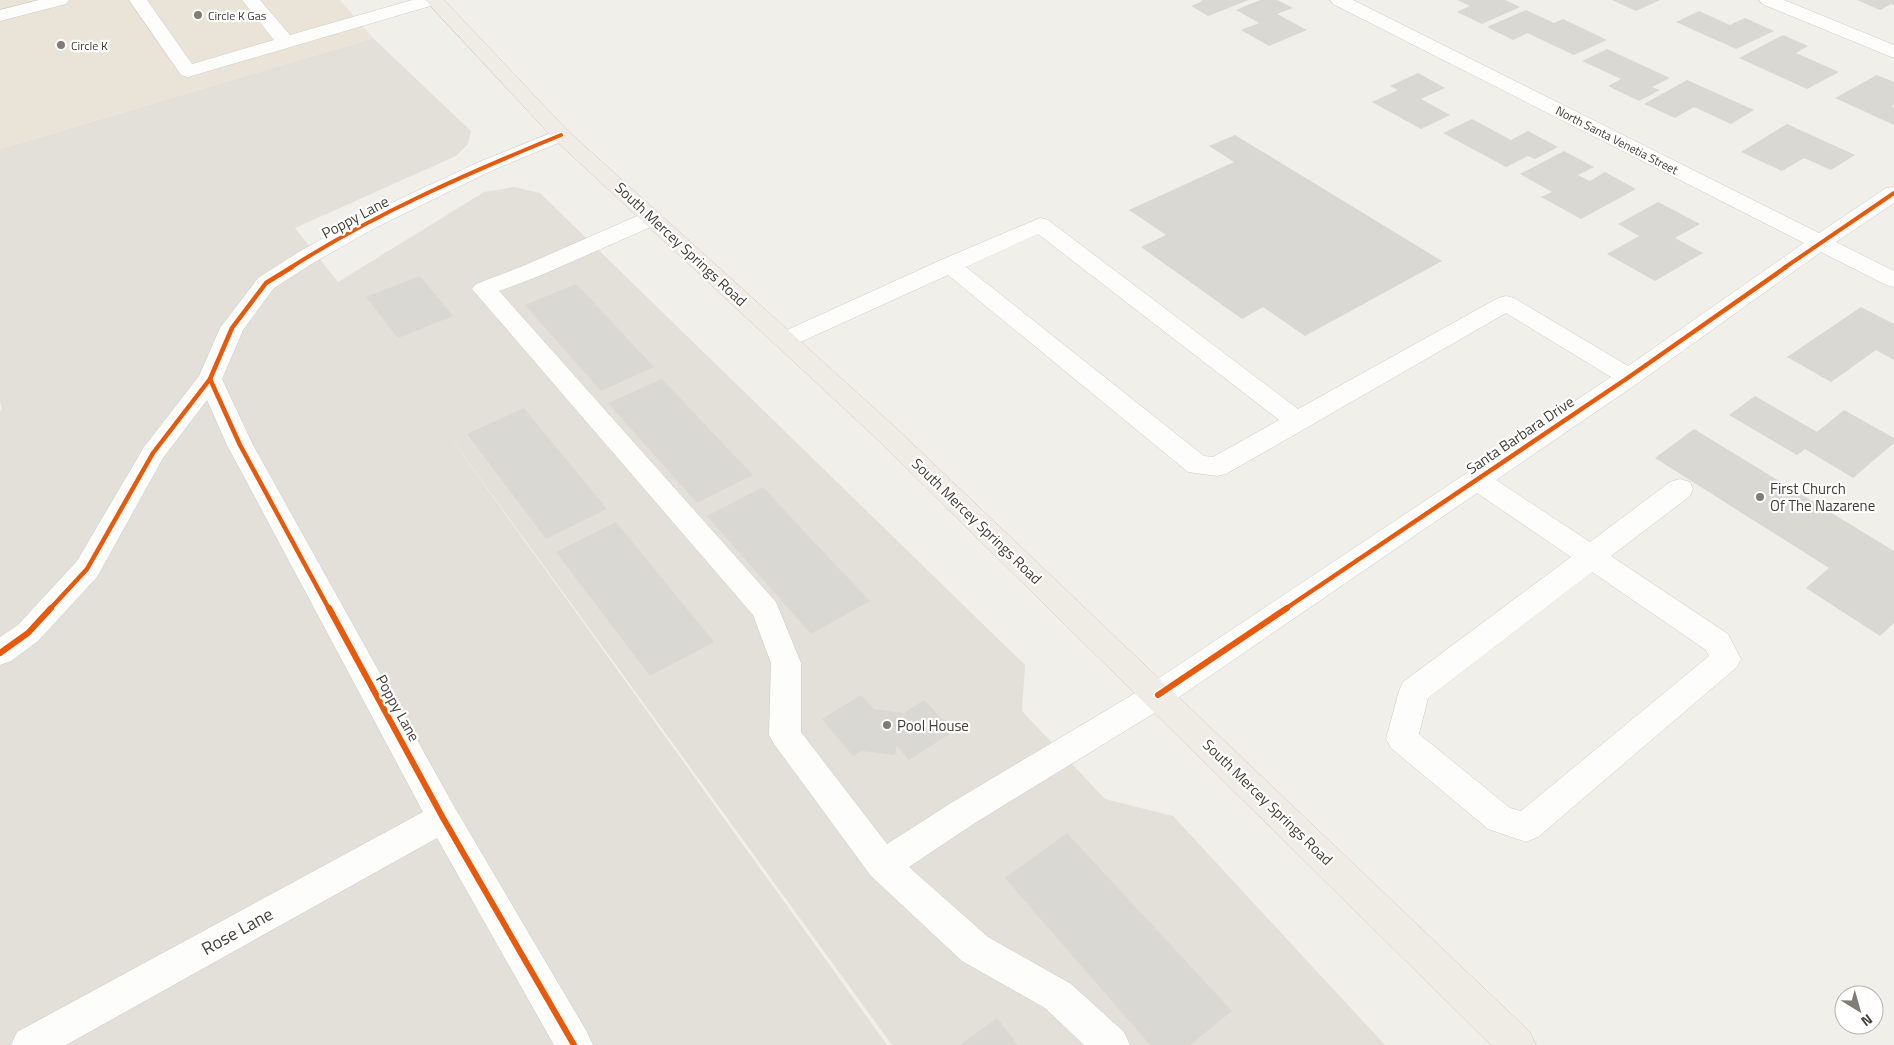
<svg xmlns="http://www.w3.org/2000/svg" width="1894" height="1045" viewBox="0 0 1894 1045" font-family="'Titillium Web',sans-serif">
  <rect width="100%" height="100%" fill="#f0efea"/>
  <polygon fill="#e3e0d9" points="373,38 471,131 468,144 456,156 295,228 338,282 484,192 514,187 540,193 1025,665 1022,711 1105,799 1173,816 1385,1045 892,1045 432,412 887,1045 0,1045 0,412 2,408 0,402 0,149"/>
  <polygon fill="#eae4d8" points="0,0 340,0 373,38 0,149"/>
  <g fill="#d9d8d3">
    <polygon points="1201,0 1249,0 1208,16 1191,6 1203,1"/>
    <polygon points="1260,0 1277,0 1293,8 1277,14 1307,30 1269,46 1241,30 1259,23 1236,10"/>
    <polygon points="1457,0 1505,0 1520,7 1482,24 1457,12 1470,6"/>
    <polygon points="1612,0 1660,0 1636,11"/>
    <polygon points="1857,0 1894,0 1894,5 1891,4 1880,10"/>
    <polygon points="1526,10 1554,23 1563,19 1607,40 1574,55 1527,33 1513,40 1487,27"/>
    <polygon points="1699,11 1730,25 1745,18 1774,31 1736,49 1676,22"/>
    <polygon points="1783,35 1808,46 1796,53 1839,72 1807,89 1739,58"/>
    <polygon points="1607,49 1670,78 1652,87 1660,90 1639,101 1608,86 1621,79 1582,61"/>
    <polygon points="1418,73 1445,88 1421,99 1450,115 1421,129 1372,102 1398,90 1390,86"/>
    <polygon points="1877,75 1894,82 1894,105 1891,106 1894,108 1894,125 1835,98"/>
    <polygon points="1687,80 1754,110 1731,124 1694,107 1675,118 1644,104"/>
    <polygon points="1472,119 1511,140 1528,131 1558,147 1535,159 1528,156 1506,167 1443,133"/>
    <polygon points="1787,124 1855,155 1831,170 1804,158 1782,171 1741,152"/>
    <polygon points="1235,135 1442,261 1305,336 1263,307 1242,319 1141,247 1166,235 1129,210 1234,162 1209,146"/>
    <polygon points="1564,151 1594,167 1578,175 1590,181 1605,172 1636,189 1581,219 1541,197 1552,192 1520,174"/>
    <polygon points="1658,202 1700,224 1675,238 1703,253 1655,281 1607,254 1639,236 1618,224"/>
    <polygon points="420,276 453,316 398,338 366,297"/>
    <polygon points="576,284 595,304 654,367 601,391 525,305"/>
    <polygon points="1861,307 1894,324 1894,360 1876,350 1831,382 1787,357"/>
    <polygon points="662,379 729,450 753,475 697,503 608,403"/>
    <polygon points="1755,396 1817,432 1844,410 1894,438 1894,443 1853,478 1805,449 1797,455 1729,415"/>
    <polygon points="524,408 607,509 546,539 467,434"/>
    <polygon points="1694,429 1894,551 1894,623 1880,636 1806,588 1829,568 1655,458"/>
    <polygon points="763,487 814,542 870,601 811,634 707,516"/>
    <polygon points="616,522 714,642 650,676 556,552"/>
    <polygon points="861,695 874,709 904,713 924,700 954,731 909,760 897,746 895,755 862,751 853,756 822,719"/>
    <polygon points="1067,833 1232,1011 1190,1045 1150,1045 1005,878"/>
    <polygon points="997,1018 1018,1045 960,1045"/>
  </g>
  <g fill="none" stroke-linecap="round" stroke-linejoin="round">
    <defs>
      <g id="minor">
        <polygon points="39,0 69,0 66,4 0,21 0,10"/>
        <polygon points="129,0 147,0 192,64 274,40 242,0 260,0 290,35 412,0 440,0 437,4 188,77 181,75"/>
        <path d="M1330 0H1353L1819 233 1886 188 1894 187V203L1836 242 1894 271V287L1886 285 1821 252 1638 383 1496 480 1590 542 1670 482 1680 479 1690 482 1693 489 1690 496 1611 556 1728 634 1741 659 1737 667 1538 837 1526 842 1488 829 1391 748 1386 739 1399 691 1403 682 1571 557 1477 493 1169 704 975 823 909 867 988 937 1071 984 1124 1032 1130 1045H1084L1045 1008 962 961 871 876 774 744 769 735 771 663 753 615 472 289 476 284 523 266 644 213 652 211 660 213 663 218 660 223 539 276 499 291 776 602 801 663V732L887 844 951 803 1147 686 1611 377 1506 313 1226 474 1217 476 1188 472 948 275 794 345 785 348 776 345 773 340 776 335 941 260 1040 218 1048 220 1298 409 1498 298 1506 296 1514 298 1628 366 1804 243 1333 4ZM1038 234 1279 420 1213 457 1204 456 966 267ZM1592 572 1706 650 1709 656 1521 811 1510 808 1419 734 1428 698Z"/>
        <polygon points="1759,0 1784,0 1894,45 1894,58 1762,4"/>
        <polygon points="561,129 568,131 571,135 568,139 493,170 375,228 313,263 274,288 243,330 222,379 253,445 455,808 587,1032 593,1045 554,1045 437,838 66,1045 11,1045 17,1032 423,812 227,445 207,400 163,458 97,577 38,641 11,661 0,665 0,637 18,625 77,561 144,447 199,376 220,328 258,278 297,253 359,218 479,162"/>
      </g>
      <polygon id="major" points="425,0 444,0 568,131 895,427 1530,1032 1536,1045 1491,1045 877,439 554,139"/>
    </defs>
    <use href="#minor" stroke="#ceccc8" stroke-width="1"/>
    <use href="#major" stroke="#d0caba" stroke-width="1"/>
    <use href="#minor" fill="#fdfdfc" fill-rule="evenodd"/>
    <use href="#major" fill="#efece5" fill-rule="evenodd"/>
    <defs>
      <g id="cycleway-far2">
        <path d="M290 268C374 214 468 173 561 135"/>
        <polyline points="1784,268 1894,193"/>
      </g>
      <g id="cycleway-far1">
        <polyline points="210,379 240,445 329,609"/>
        <polyline points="50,609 87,569 153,453 210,379 232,328 266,283 292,267"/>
        <polyline points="1285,609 1629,377 1786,267"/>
      </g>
      <g id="cycleway">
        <polyline points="329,608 443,818 574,1045"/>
        <polyline points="0,653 28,633 51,608"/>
        <polyline points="1158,695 1287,608"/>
      </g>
    </defs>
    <use href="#cycleway-far2" stroke="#fff" stroke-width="6"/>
    <use href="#cycleway-far1" stroke="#fff" stroke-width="8"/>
    <use href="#cycleway" stroke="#fff" stroke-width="9"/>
    <use href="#cycleway-far2" stroke="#e8590c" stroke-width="4"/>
    <use href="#cycleway-far1" stroke="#e8590c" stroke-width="4.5"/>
    <use href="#cycleway" stroke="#e8590c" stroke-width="6"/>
  </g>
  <g fill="#817d76" stroke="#fff" stroke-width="2">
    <circle cx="198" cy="15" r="5"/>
    <circle cx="61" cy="45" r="5"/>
    <circle cx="1760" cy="497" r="5"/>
    <circle cx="887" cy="725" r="5"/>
  </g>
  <g text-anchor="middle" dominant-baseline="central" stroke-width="4.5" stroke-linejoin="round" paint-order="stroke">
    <g font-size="12" fill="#454038" stroke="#fff" text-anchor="start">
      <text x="208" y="15">Circle K Gas</text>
      <text x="71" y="45">Circle K</text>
    </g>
    <g font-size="12" fill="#454038" stroke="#fff">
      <text transform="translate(1617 140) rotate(27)">North Santa Venetia Street</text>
    </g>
    <g font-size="15" fill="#454038" stroke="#fff">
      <text transform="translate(355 217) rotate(-28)">Poppy Lane</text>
      <text transform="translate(681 244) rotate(43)">South Mercey Springs Road</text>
      <text transform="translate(1520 435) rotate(-34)">Santa Barbara Drive</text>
      <text transform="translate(977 521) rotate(44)">South Mercey Springs Road</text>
      <text transform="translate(398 708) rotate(61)">Poppy Lane</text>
      <text transform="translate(1268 802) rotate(44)">South Mercey Springs Road</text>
    </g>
    <g font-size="15" fill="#454038" stroke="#fff" text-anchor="start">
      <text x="1770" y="488">First Church<tspan x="1770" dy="17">Of The Nazarene</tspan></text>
      <text x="897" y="725">Pool House</text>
    </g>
    <g font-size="18" fill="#454038" stroke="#fff">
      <text transform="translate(237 931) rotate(-29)">Rose Lane</text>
    </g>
  </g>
  <g transform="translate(1859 1010) rotate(143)"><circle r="24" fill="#ffffff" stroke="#b5b3af"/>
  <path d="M0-4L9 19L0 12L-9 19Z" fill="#817d76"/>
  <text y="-8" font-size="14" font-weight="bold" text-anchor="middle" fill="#454038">N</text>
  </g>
</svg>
